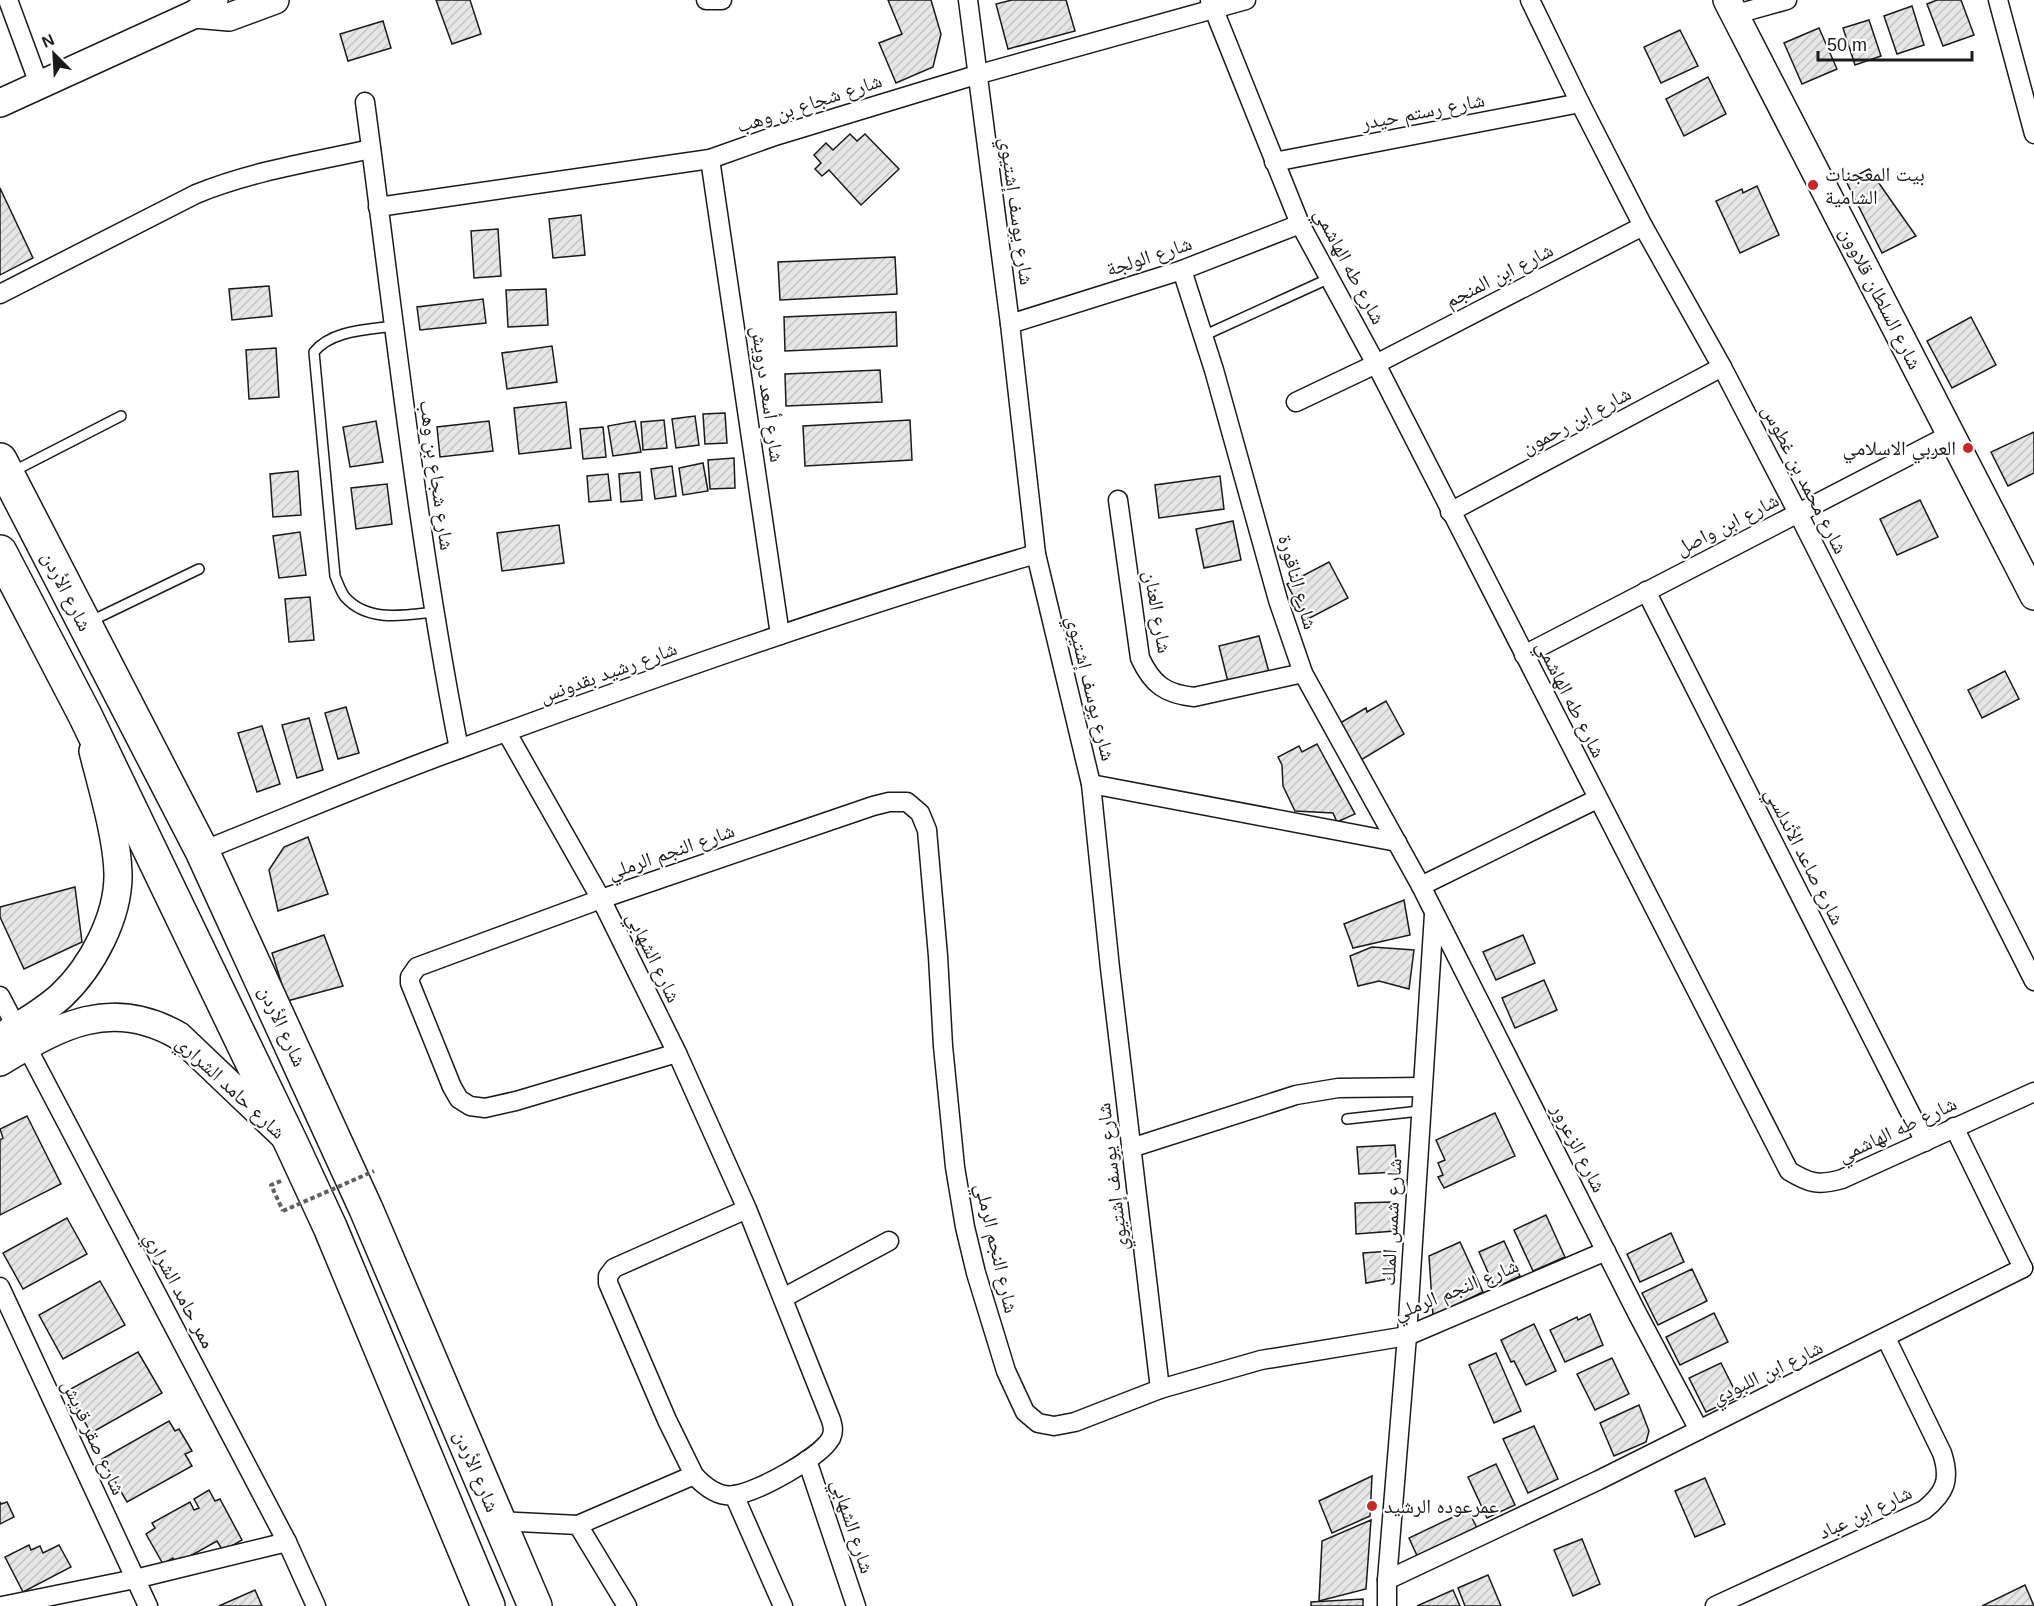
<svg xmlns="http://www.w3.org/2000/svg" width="2034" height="1606" viewBox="0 0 2034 1606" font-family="Helvetica,'Noto Naskh Arabic',sans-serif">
  <defs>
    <pattern id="building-hatch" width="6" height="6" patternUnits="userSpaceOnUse" patternTransform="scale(1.5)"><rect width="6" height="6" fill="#e6e6e6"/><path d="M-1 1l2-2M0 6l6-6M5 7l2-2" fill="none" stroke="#c5c5c5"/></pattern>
  </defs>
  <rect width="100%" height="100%" fill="#fff"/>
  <g fill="url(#building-hatch)" stroke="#1a1a1a" stroke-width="1.5">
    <polygon points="436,0 470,0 481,34 452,44"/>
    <polygon points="888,0 931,0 941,34 933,67 896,83 879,43 902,34"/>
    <polygon points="1012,0 1066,0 1075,31 1008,49 996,4"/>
    <polygon points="1937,0 1961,0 1974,35 1943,46 1927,4"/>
    <polygon points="1912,6 1924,45 1897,54 1884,16"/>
    <polygon points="1869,20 1881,56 1855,65 1843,28"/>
    <polygon points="383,21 391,48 348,61 340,34"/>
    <polygon points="1819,28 1837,69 1802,84 1784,43"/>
    <polygon points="1680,30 1698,66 1661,83 1644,47"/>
    <polygon points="1708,77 1726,114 1684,136 1666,99"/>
    <polygon points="850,134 857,141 865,134 899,169 861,205 829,170 822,176 815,169 821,163 814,155 826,143 833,150"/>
    <polygon points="1869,169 1916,236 1882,253 1846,181"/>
    <polygon points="1757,186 1779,235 1740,253 1716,201 1742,189 1743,193"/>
    <polygon points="0,188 33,258 0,275"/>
    <polygon points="581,215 585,255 553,258 549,219"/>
    <polygon points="498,229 501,276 474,278 471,231"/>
    <polygon points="895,257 897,294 780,300 778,262"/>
    <polygon points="269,286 272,316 232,320 229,289"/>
    <polygon points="546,289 548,325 508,327 506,290"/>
    <polygon points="483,299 486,323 420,330 417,307"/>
    <polygon points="896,312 897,346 785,351 784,317"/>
    <polygon points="1971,317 1996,365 1952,388 1927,341"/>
    <polygon points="552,346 557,382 507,389 502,353"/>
    <polygon points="276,348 279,397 249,399 246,350"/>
    <polygon points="880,370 882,402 786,406 785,374"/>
    <polygon points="566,402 571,448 519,454 514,408"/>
    <polygon points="725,413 727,443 705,444 703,414"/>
    <polygon points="695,416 699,445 676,448 672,419"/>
    <polygon points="664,420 667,448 643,450 641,422"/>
    <polygon points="910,420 912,460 805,466 803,426"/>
    <polygon points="376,421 383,462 350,467 343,427"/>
    <polygon points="489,421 493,451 440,457 437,427"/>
    <polygon points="635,421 641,452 613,456 608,426"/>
    <polygon points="603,427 606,457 583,459 580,429"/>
    <polygon points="2034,432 2034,473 2008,486 1991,452"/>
    <polygon points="734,458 735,488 710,489 708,460"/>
    <polygon points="703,463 708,491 683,495 679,468"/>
    <polygon points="672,466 676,496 655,499 651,469"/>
    <polygon points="298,471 301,515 273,517 270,474"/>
    <polygon points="640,472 642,500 621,502 619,474"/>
    <polygon points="608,474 611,500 589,502 587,476"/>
    <polygon points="1220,476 1224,509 1159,518 1155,485"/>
    <polygon points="387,484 392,524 356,529 351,488"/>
    <polygon points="1920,500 1938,537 1897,555 1880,519"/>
    <polygon points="1233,521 1241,560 1204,568 1196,529"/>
    <polygon points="559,525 564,563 502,571 497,533"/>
    <polygon points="300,532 306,575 279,578 273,536"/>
    <polygon points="1329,562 1348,598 1306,620 1287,584"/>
    <polygon points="310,597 314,640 289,642 285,599"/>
    <polygon points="1259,636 1269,672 1228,682 1219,646"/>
    <polygon points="2005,671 2019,699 1982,718 1968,690"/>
    <polygon points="1386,701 1404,734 1361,760 1340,723 1366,708 1367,712"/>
    <polygon points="346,707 359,753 338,759 325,713"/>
    <polygon points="309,718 323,770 297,778 282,725"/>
    <polygon points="262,726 280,784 257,792 238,733"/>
    <polygon points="1317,744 1355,814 1337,822 1333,813 1295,811 1283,786 1282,765 1278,757 1299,746 1302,752"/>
    <polygon points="308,837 328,894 278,911 269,870 284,847"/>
    <polygon points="75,887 82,942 24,969 0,917 0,907"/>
    <polygon points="1404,900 1410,935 1353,948 1344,924"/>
    <polygon points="324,935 343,986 287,1001 272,953"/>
    <polygon points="1523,935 1535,963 1496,980 1483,952"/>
    <polygon points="1372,947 1414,950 1409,989 1379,981 1358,986 1350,956"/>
    <polygon points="1544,980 1557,1010 1515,1028 1502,998"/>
    <polygon points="1495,1113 1515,1156 1444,1188 1438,1177 1443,1175 1438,1163 1445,1160 1436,1140"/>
    <polygon points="27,1116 61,1184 0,1215 0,1140 3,1138 0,1129"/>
    <polygon points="1395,1145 1397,1172 1359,1174 1357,1147"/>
    <polygon points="1393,1202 1395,1231 1356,1234 1355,1203"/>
    <polygon points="1546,1215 1565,1257 1533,1271 1514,1230"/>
    <polygon points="67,1218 87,1254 23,1289 3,1253"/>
    <polygon points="1671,1233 1684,1262 1640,1282 1627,1254"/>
    <polygon points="1504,1241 1520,1276 1495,1288 1479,1252"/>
    <polygon points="1460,1242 1483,1292 1433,1316 1429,1256"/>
    <polygon points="1391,1251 1388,1279 1366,1283 1363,1253"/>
    <polygon points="1692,1269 1707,1301 1658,1325 1642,1293"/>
    <polygon points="100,1281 125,1325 63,1359 39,1315"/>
    <polygon points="1714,1313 1728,1342 1680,1365 1666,1337"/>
    <polygon points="1590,1314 1603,1345 1565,1362 1550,1330 1577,1317 1578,1320"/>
    <polygon points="1534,1324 1556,1371 1526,1385 1514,1361 1511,1362 1501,1340"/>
    <polygon points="138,1352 162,1393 91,1433 67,1391"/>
    <polygon points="1496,1353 1521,1411 1494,1423 1469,1365"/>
    <polygon points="1612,1358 1629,1394 1595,1410 1577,1374"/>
    <polygon points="1721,1363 1738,1397 1706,1412 1689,1378"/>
    <polygon points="1639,1405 1649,1431 1646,1442 1614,1456 1600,1423"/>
    <polygon points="169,1421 175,1431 179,1429 192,1451 185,1454 192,1466 127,1502 102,1459"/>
    <polygon points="1534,1426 1558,1479 1528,1493 1503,1439"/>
    <polygon points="1496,1464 1515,1505 1487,1518 1468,1477"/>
    <polygon points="1372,1476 1370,1516 1332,1533 1319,1501"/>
    <polygon points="1705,1478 1725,1524 1695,1537 1675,1491"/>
    <polygon points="209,1490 215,1501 220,1499 242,1540 223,1551 217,1541 176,1564 173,1558 163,1564 146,1534 155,1528 152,1523 190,1502 194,1510 199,1508 194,1499"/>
    <polygon points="0,1502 1,1504 7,1502 14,1517 0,1524"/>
    <polygon points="1468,1510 1479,1532 1419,1560 1409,1538"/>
    <polygon points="1371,1520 1366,1589 1319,1601 1322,1541"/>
    <polygon points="1582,1539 1600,1584 1573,1596 1554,1550"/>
    <polygon points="29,1545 31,1550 40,1546 43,1553 59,1545 71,1567 23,1592 5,1557"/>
    <polygon points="1488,1575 1501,1606 1465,1606 1458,1588"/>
    <polygon points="2025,1585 2034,1606 1982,1606"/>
    <polygon points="255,1590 262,1606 219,1606"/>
    <polygon points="1453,1590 1460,1606 1417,1606"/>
    <polygon points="1363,1599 1363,1606 1311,1606 1311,1602"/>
  </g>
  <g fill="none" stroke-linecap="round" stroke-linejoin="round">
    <defs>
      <g id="lane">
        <path d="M394 326C367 330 332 330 314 352L335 576C338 583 341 592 345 597 368 623 405 615 434 612"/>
        <polyline points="1203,336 1330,278"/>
        <polyline points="12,472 121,416"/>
        <polyline points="89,622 199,569"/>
        <polyline points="1347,1119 1420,1111"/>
      </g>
      <g id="street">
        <polyline points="8,0 39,84"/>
        <polyline points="706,0 722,0"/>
        <polyline points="968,0 1010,324 1036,554 1091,784 1110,968 1160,1389"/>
        <path d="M1210 0 1300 224 1376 364 1789 1171C1809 1183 1818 1186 1842 1179L2034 1092"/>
        <polyline points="1530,0 1580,103 1643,226 1722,367 1798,513 2034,981"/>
        <polyline points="1998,0 2034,134"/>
        <polyline points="1733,15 1787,0"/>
        <path d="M365 102C394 318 417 534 459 749"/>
        <polyline points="710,159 780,635"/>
        <polyline points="1274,162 1580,103"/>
        <polyline points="378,207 710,159 772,137 976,75 1246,0"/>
        <polyline points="1182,270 1214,370 1278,600 1303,673 1421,886 1637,1313 1699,1430"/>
        <path d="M0 294 196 194C252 171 312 162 371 149"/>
        <polyline points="1010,324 1182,270 1300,224"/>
        <polyline points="1296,402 1376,364 1643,226"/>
        <path d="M1118 500 1140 658C1152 684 1165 694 1194 697L1303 673"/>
        <polyline points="1450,512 1722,367"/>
        <polyline points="1646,591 1925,1142"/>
        <polyline points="1524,655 1951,434"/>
        <path d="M507 733 601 899 677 1053 747 1209 831 1420C833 1427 834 1431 831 1438 820 1458 757 1492 735 1495 718 1498 704 1486 694 1475L667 1420 608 1283V1276L614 1268 623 1264 747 1209"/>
        <polyline points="1091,784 1397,842"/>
        <path d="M202 851C288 817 373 780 459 749 650 679 841 611 1036 554"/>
        <polyline points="1421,886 1597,799"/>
        <polyline points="0,996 287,1542 316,1606"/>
        <polyline points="677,1053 516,1101 485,1108 470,1106 459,1099 452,1087 410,983 410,977 417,967 601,899 873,806 889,802 907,802 920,813 927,830 938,956 943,1046 955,1167 965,1227 976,1273 1006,1371 1025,1412 1038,1423 1054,1426 1075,1422 1160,1389 1261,1360 1407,1336 1606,1251"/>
        <polyline points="1954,1127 2023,1268"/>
        <polyline points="1131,1148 1296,1095 1338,1088 1422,1087"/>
        <polyline points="0,1287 148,1606"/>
        <polyline points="783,1298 889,1241"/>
        <polyline points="807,1460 856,1606"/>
        <polyline points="734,1495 783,1606"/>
        <polyline points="498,1521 578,1525 627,1606"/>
        <polyline points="578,1525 694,1475"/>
        <polyline points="1387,1580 1599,1480 2023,1268"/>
        <polyline points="2,1606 135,1579 287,1542"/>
        <polyline points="1387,1606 1387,1580 1407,1336 1434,914"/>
        <path d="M1715 1606 1924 1510C1945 1493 1951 1480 1942 1453L1886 1338"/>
      </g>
      <g id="secondary">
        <polyline points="1727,0 2034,596"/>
        <polyline points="195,14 229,17 275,0"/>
        <polyline points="0,103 195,14 214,0"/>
        <path d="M0 1037C21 1025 43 1012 61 996 92 967 119 916 118 873 117 836 102 787 93 751"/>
        <path d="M0 1062C60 1025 112 997 179 1036L284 1136"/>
      </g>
      <g id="highway">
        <polyline points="0,460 202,851 366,1209 535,1606"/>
        <polyline points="0,552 85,715 292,1145 330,1227 488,1606"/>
      </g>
    </defs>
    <use href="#lane" stroke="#1a1a1a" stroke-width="12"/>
    <use href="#street" stroke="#1a1a1a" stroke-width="21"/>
    <use href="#secondary" stroke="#1a1a1a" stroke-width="30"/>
    <use href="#highway" stroke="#1a1a1a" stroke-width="36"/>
    <polyline stroke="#5f5f5f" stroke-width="4" stroke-dasharray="4.5 3" stroke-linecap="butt" points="281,1181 271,1185 283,1211"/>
    <use href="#lane" stroke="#fff" stroke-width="9"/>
    <use href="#street" stroke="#fff" stroke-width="18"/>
    <use href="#secondary" stroke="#fff" stroke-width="27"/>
    <use href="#highway" stroke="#fff" stroke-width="33"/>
    <polyline stroke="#5f5f5f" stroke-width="4" stroke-dasharray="4.5 3" stroke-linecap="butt" points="283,1211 374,1171"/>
  </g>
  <g fill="#c62828" stroke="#fff" stroke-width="2">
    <circle cx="1813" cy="185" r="6"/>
    <circle cx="1968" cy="448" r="6"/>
    <circle cx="1372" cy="1506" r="6"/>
  </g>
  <g text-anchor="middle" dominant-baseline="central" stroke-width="4.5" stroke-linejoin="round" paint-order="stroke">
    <g font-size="20" fill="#1a1a1a" stroke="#fff">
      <text transform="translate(809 103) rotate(-18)">شارع شجاع بن وهب</text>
      <text transform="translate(1423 111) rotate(-11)">شارع رستم حيدر</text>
      <text transform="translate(1017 211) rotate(82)">شارع يوسف إشتيوي</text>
      <text transform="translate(1149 256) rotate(-18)">شارع الولجة</text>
      <text transform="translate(1350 266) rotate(62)">شارع طه الهاشمي</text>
      <text transform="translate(1499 275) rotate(-27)">شارع ابن المنجم</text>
      <text transform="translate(1881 298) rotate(63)">شارع السلطان قلاوون</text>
      <text transform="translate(768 394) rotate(82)">شارع أسعد درويش</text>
      <text transform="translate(1576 420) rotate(-28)">شارع ابن رحمون</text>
      <text transform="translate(437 475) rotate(82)">شارع شجاع بن وهب</text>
      <text transform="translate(1805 479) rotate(63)">شارع محمد بن غطوس</text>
      <text transform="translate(1727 524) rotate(-27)">شارع ابن واصل</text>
      <text transform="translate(1298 582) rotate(74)">شارع الناقورة</text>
      <text transform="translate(67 591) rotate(63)">شارع الأردن</text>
      <text transform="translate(1158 612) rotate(80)">شارع العنان</text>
      <text transform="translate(608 672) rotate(-20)">شارع رشيد بقدونس</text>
      <text transform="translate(1091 688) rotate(76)">شارع يوسف إشتيوي</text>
      <text transform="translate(1571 699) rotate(63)">شارع طه الهاشمي</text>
      <text transform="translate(671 851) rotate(-19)">شارع النجم الرملي</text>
      <text transform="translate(1805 856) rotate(63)">شارع صاعد الأندلسي</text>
      <text transform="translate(654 957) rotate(64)">شارع الشهابي</text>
      <text transform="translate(283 1026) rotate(65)">شارع الأردن</text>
      <text transform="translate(231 1087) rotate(43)">شارع حامد الشراري</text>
      <text transform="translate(1897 1129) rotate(-25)">شارع طه الهاشمي</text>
      <text transform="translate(1579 1148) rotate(63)">شارع الزعرور</text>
      <text transform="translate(1112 1177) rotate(-97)">شارع يوسف إشتيوي</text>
      <text transform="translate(1391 1222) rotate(-87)">شارع شمس الملك</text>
      <text transform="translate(997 1248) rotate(77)">شارع النجم الرملي</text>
      <text transform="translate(1456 1289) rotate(-22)">شارع النجم الرملي</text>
      <text transform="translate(180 1290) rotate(62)">ممر حامد الشراري</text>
      <text transform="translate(1767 1372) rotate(-26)">شارع ابن اللبودي</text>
      <text transform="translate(94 1437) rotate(65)">شارع صقر قريش</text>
      <text transform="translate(477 1471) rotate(67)">شارع الأردن</text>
      <text transform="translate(1865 1512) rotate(-25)">شارع ابن عباد</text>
      <text transform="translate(853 1526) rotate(72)">شارع الشهابي</text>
    </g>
    <g font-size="20" fill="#1a1a1a" stroke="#fff" text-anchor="start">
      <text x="1825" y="174">بيت المعجنات<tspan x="1825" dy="23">الشامية</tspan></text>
      <text x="1956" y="448" text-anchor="end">العربي الاسلامي</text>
      <text x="1384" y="1506">عمرعوده الرشيد</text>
    </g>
  </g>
  <g transform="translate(54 54) rotate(336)" stroke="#ffffff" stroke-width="4.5" paint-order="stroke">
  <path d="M0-4.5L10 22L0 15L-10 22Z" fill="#1a1a1a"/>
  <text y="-9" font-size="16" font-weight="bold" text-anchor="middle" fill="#1a1a1a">N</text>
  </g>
  <path d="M1818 51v9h154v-9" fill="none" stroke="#1a1a1a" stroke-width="3"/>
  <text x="1827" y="51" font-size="18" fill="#1a1a1a" stroke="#ffffff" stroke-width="4.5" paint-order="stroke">50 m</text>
</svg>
